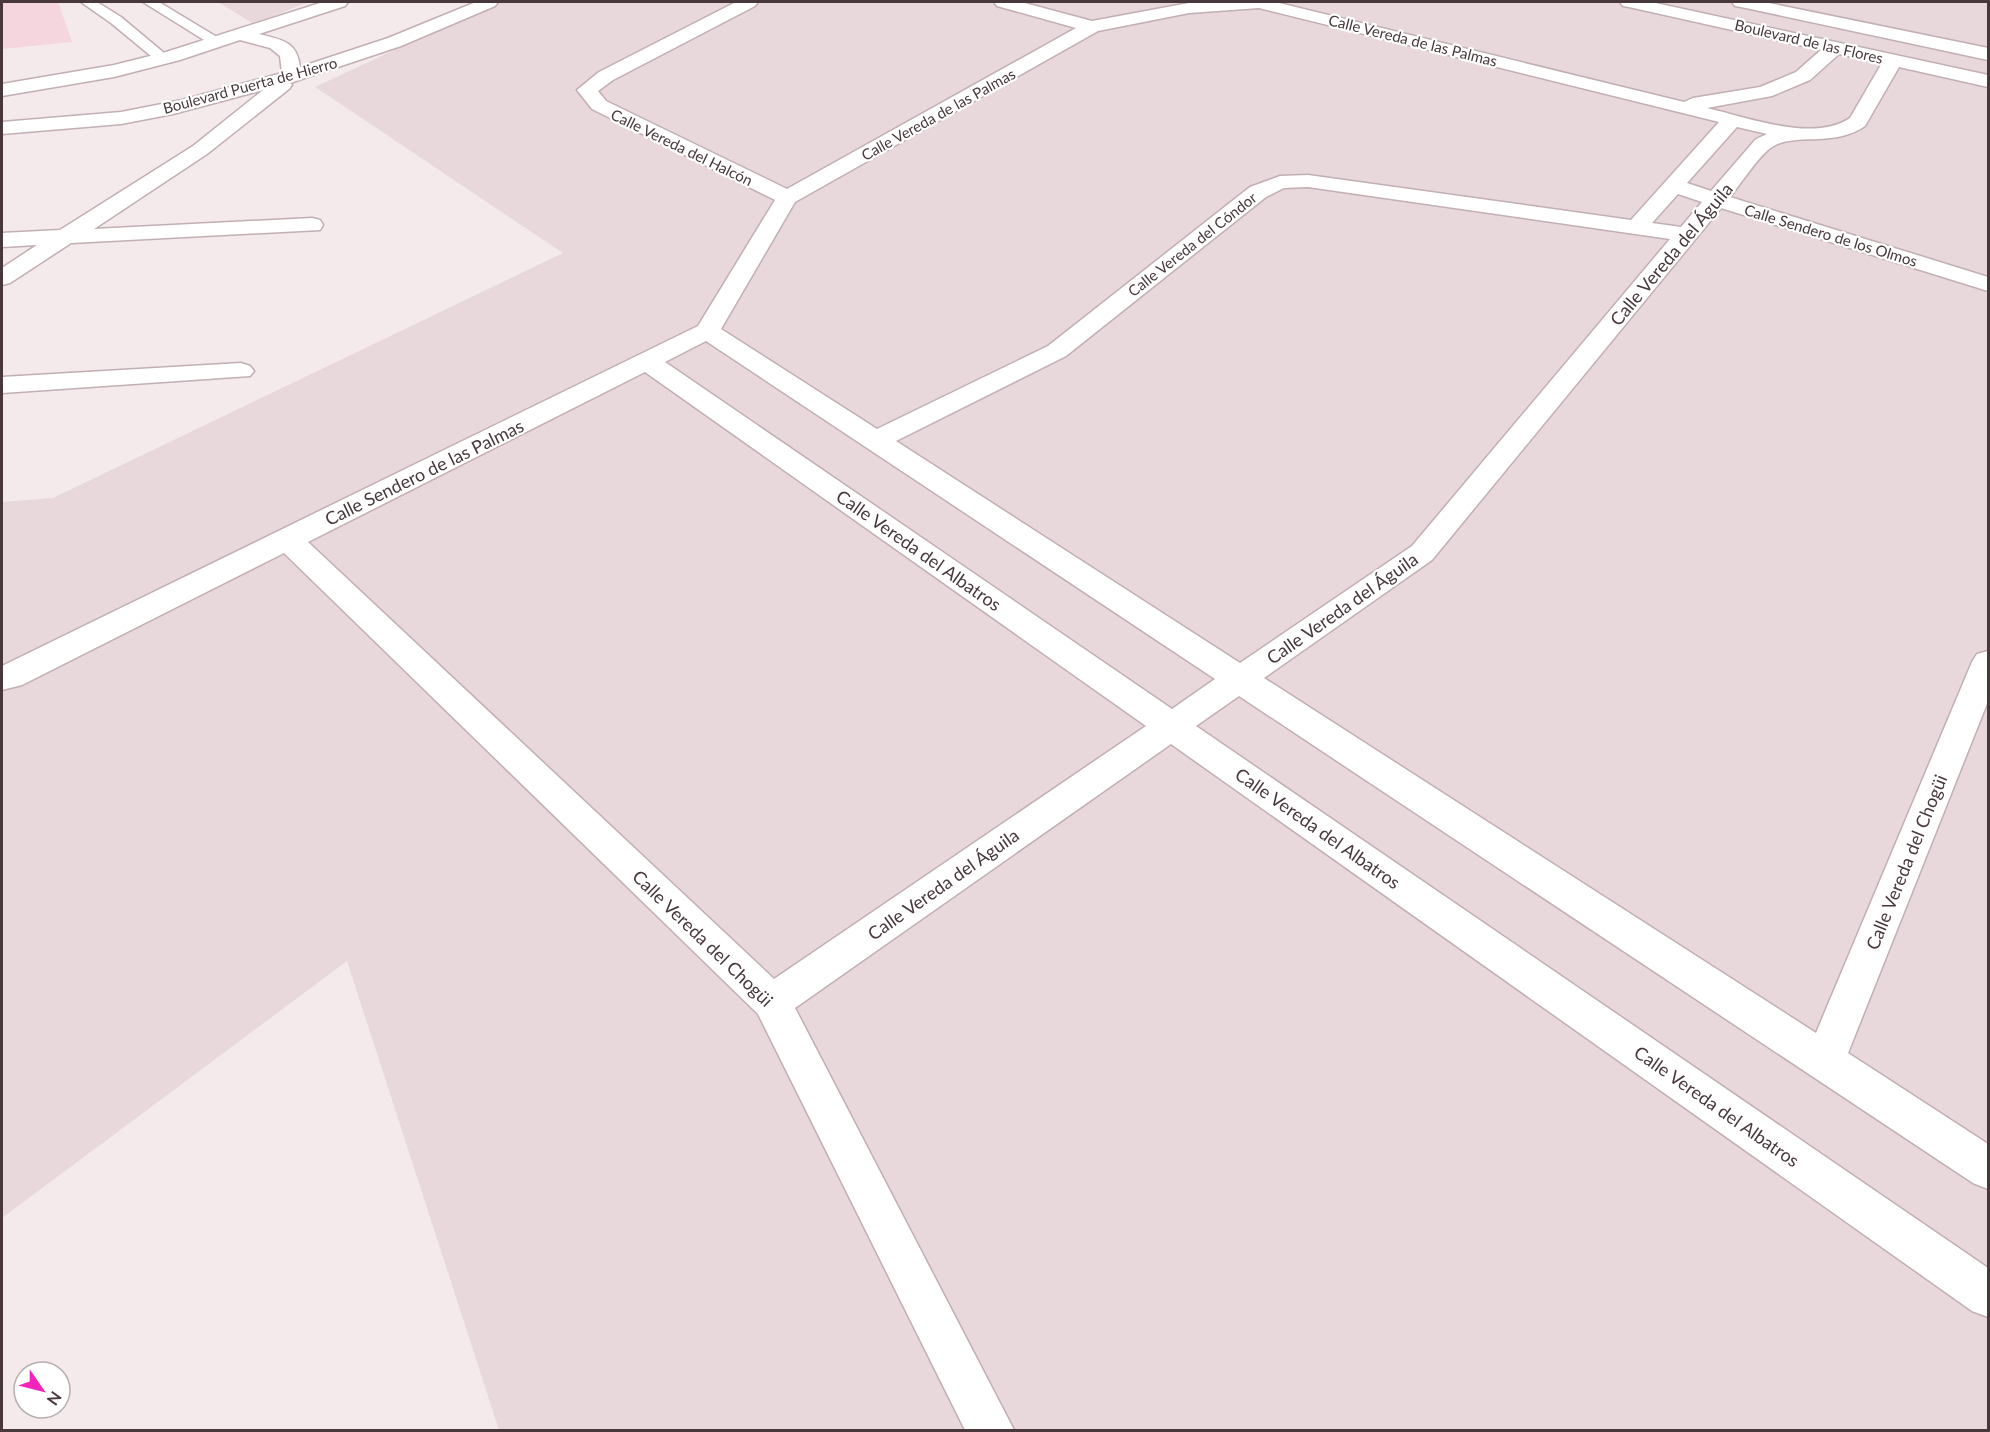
<svg xmlns="http://www.w3.org/2000/svg" width="1990" height="1432" viewBox="0 0 1990 1432" font-family="Lato,sans-serif">
  <rect width="100%" height="100%" fill="#f4e9eb"/>
  <g fill="#e8d8db">
    <polygon points="218,2 308,2 254,24"/>
    <polygon points="497,2 1988,2 1988,1430 499,1430 347,961 2,1218 2,502 53,498 563,253 315,87"/>
  </g>
  <polygon fill="#f5d6df" points="2,2 58,2 72,42 2,49"/>
  <g fill="none" stroke-linecap="round" stroke-linejoin="round">
    <defs>
      <g id="lane">
        <polygon points="81,2 97,2 121,17 170,58 167,61 157,61 111,23"/>
        <polygon points="143,2 159,2 225,42 222,45 212,45"/>
      </g>
      <g id="street">
        <path d="M323 2H348L345 6 259 34C282 40 297 41 300 67L388 38 476 2H498L495 6 401 46 290 83 292 85 289 89 207 154 94 229 312 218 320 220 323 225 320 230 71 243 10 283 2 285V268L37 245 2 247V233L60 230 193 146 263 90 173 114 121 124 2 134V122L121 112 182 100 282 73 280 56 270 48 240 40 180 60 114 77 2 96V84L114 65 166 52Z"/>
        <path d="M736 2H758L755 6 613 80 598 91 606 101 787 189 1076 28 997 6 994 2H1021L1092 21 1189 3 1275 2 1684 102 1693 98 1760 87 1796 72 1821 50 1629 7 1623 6 1620 2H1651L1988 75V87L1899 67 1865 126C1833 148 1795 132 1772 147 1760 154 1740 185 1730 197L1988 277V291L1721 208 1432 560 1264 678 1816 1033 1972 662 1977 654 1988 651V701L1848 1053 1988 1144V1189L1973 1183 1239 696 1196 726 1988 1268V1317L1972 1311 1171 744 795 1008 1014 1430H965L758 1014 284 553 22 685 2 690V666L698 326 775 200 592 109 577 90 599 72ZM1259 8 1719 122 1631 220 1308 175 1280 176 1250 187 1048 346 877 429 721 329 795 202 1098 31 1189 13ZM1839 54 1882 63 1850 118C1813 143 1747 117 1707 108L1772 96 1810 80ZM1737 127 1767 134 1756 139 1711 191 1687 183ZM1308 187 1670 239 1412 546 1240 663 896 441 1066 356 1266 197 1284 188ZM1678 194 1702 202 1681 227 1652 223ZM706 341 1215 679 1172 709 665 362ZM645 372 1146 726 774 979 308 542Z"/>
        <polygon points="1732,2 1764,2 1988,48 1988,60 1741,7 1735,6"/>
        <polygon points="241,363 250,366 254,371 250,376 2,393 2,377"/>
      </g>
    </defs>
    <use href="#lane" stroke="#c2afb3" stroke-width="3"/>
    <use href="#street" stroke="#c2afb3" stroke-width="3"/>
    <use href="#lane" fill="#fff" fill-rule="evenodd"/>
    <use href="#street" fill="#fff" fill-rule="evenodd"/>
  </g>
  <g text-anchor="middle" dominant-baseline="central" stroke-width="4.5" stroke-linejoin="round" paint-order="stroke">
    <g font-size="15" fill="#48383c" stroke="#fff">
      <text transform="translate(1413 40) rotate(14)">Calle Vereda de las Palmas</text>
      <text transform="translate(1809 41) rotate(13)">Boulevard de las Flores</text>
      <text transform="translate(250 85) rotate(-15)">Boulevard Puerta de Hierro</text>
      <text transform="translate(938 114) rotate(-29)">Calle Vereda de las Palmas</text>
      <text transform="translate(682 147) rotate(26)">Calle Vereda del Halcón</text>
      <text transform="translate(1831 235) rotate(17)">Calle Sendero de los Olmos</text>
      <text transform="translate(1192 244) rotate(-38)">Calle Vereda del Cóndor</text>
    </g>
    <g font-size="18" fill="#48383c" stroke="#fff">
      <text transform="translate(1671 254) rotate(-50)">Calle Vereda del Águila</text>
      <text transform="translate(424 472) rotate(-26)">Calle Sendero de las Palmas</text>
      <text transform="translate(919 550) rotate(35)">Calle Vereda del Albatros</text>
      <text transform="translate(1342 608) rotate(-35)">Calle Vereda del Águila</text>
      <text transform="translate(1318 828) rotate(35)">Calle Vereda del Albatros</text>
      <text transform="translate(1906 862) rotate(-68)">Calle Vereda del Chogüi</text>
      <text transform="translate(943 884) rotate(-35)">Calle Vereda del Águila</text>
      <text transform="translate(703 938) rotate(44)">Calle Vereda del Chogüi</text>
      <text transform="translate(1717 1106) rotate(35)">Calle Vereda del Albatros</text>
    </g>
  </g>
  <rect width="1990" height="1432" fill="none" stroke="#48383c" stroke-width="6"/>
  <g transform="translate(42 1390) rotate(125)"><circle r="28" fill="#ffffff" stroke="#b6afb1" stroke-width="1.5"/>
  <path d="M0-4.5L10 22L0 15L-10 22Z" fill="#f222ba"/>
  <text y="-9" font-size="16" font-weight="bold" text-anchor="middle" fill="#48383c">N</text>
  </g>
</svg>
